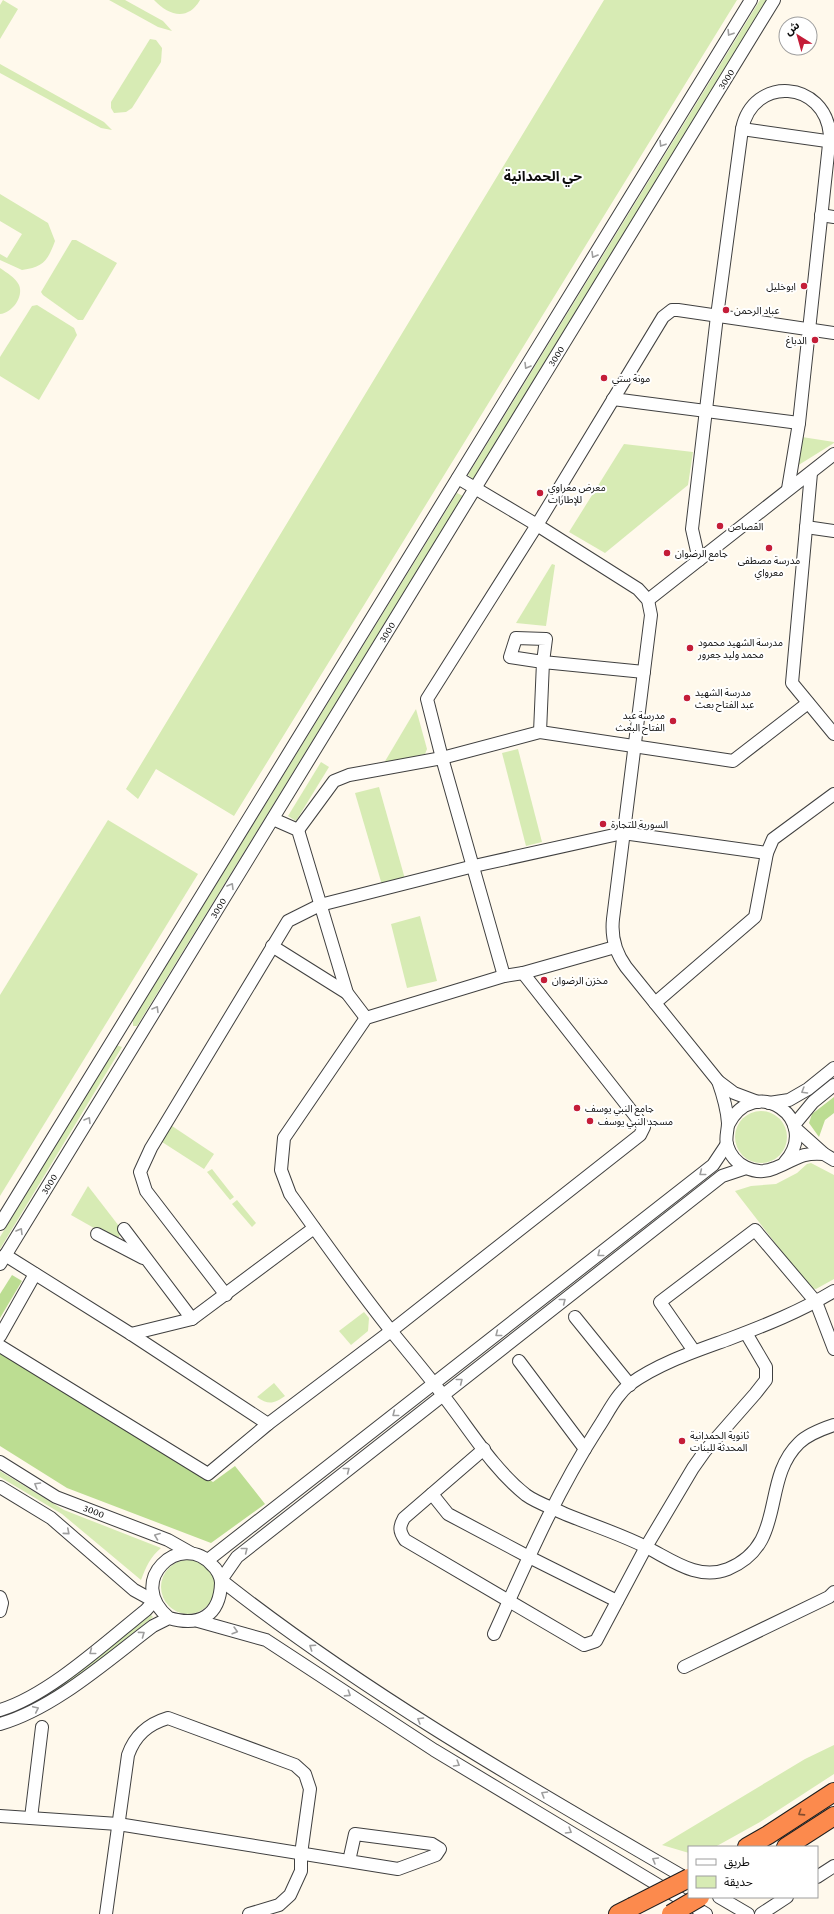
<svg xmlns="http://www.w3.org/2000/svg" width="834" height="1914" viewBox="0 0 834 1914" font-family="'Crimson Pro','Noto Sans Arabic',serif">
  <rect width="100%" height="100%" fill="#fff9ec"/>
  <g fill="#d7ebb4">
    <polygon points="3,0 18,9 0,39 0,5"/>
    <polygon points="109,0 125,0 163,21 172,31 158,27"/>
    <path d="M154 0H200C188 21 169 16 154 0Z"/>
    <polygon points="604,0 737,0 234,816 156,769 138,799 126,789"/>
    <polygon points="760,0 767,0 473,479 468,475"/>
    <polygon points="150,39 156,40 162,48 161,62 132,108 126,112 114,113 111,108 111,102"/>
    <polygon points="0,64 104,122 112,130 101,128 0,73"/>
    <path d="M0 194 48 223 55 241C48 260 44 267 22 270L0 260V254L7 258 22 234 0 221Z"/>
    <polygon points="72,240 76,240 117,263 83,320 78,320 43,295 41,292"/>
    <path d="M0 268C7 273 15 277 19 285 24 297 12 313 0 314Z"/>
    <polygon points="37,305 74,328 77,335 39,400 0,376 0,357 32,306"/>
    <polygon points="802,437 834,442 834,443 797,466"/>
    <polygon points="624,444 693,452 688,485 605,553 569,532"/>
    <polygon points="457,493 463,496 137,1026 133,1026 133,1020"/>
    <polygon points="552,564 555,565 546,626 516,623"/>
    <polygon points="416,709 427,749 425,754 384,763"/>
    <polygon points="518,749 542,842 526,846 502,753"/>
    <polygon points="321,762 329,767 296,821 288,816"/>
    <polygon points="379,787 405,879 382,885 355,793"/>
    <polygon points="108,820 198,874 0,1196 0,995"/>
    <polygon points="420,916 437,981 407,988 391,924"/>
    <polygon points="116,1045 122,1047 0,1249 0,1237"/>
    <circle cx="761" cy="1137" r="26"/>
    <polygon points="169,1124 214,1154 204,1169 159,1140"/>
    <polygon points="811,1163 834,1175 834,1279 816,1289 810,1288 735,1191 751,1186 776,1184 797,1173 807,1164"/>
    <polygon points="212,1169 234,1197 230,1200 207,1172"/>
    <polygon points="88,1186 122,1230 117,1241 71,1215"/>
    <polygon points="237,1200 256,1223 252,1227 232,1204"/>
    <polygon points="364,1312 369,1318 368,1331 351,1345 339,1331"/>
    <path d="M274 1383 285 1396C274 1404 268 1405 257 1397Z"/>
    <path d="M0 1471 64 1510 161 1548C150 1557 146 1567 141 1580L62 1514 0 1477Z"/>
    <circle cx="188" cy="1587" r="27"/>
    <path d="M151 1615 153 1617C106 1654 58 1701 0 1719V1716L68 1679Z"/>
    <polygon points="834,1745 834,1774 760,1822 715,1847 689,1847 689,1853 662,1845 805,1759"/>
  </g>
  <g fill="#bcdd92">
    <polygon points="834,1097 834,1113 825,1120 819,1137 809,1123 812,1114"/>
    <polygon points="12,1275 22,1281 0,1318 0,1294"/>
    <polygon points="0,1350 213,1482 235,1466 265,1504 211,1543 67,1488 0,1446"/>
  </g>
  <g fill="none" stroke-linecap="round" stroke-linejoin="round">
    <defs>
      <g id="minor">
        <polyline points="742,129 834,142"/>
        <polyline points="821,215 834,217"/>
        <polyline points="613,399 799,423"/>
        <polyline points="811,473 792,683 834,734"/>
        <path d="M458 478 537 525 638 589 648 600 651 615 613 919C611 937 615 952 626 967L718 1081 734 1093 758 1102"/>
        <polyline points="806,527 834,531"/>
        <path d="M699 560 692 529 717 316 742 129C753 75 825 80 830 135L799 423 788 489"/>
        <polyline points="648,600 834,454"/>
        <polyline points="540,732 543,662 546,639 516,638 510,657 543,662 644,672"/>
        <polyline points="273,819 298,830 347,993 366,1018"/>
        <polyline points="298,830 334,781 349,775 442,758 540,732 733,761 808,703"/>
        <polyline points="272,946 347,993"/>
        <path d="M615 947 523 973 504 976 366 1018 284 1138 281 1170 290 1194C323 1240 356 1287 392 1332 409 1353 426 1373 442 1394 469 1428 492 1468 526 1495 537 1503 553 1508 565 1514 592 1525 620 1534 646 1547 672 1560 698 1581 728 1569 788 1544 760 1481 799 1443 808 1434 822 1429 834 1425"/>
        <polyline points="504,976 442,758 427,699 537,525 663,317 672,310 678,310 834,333"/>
        <polyline points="655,1003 755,917 767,853 773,839 834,794"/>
        <path d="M718 1081C723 1095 727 1109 728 1123 728 1131 725 1137 727 1145 733 1165 755 1177 775 1168 796 1160 799 1152 824 1154"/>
        <polyline points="769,1103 789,1100 808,1089 834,1068"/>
        <path d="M728 1125C755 1072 822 1120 785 1162"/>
        <polyline points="794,1125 813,1102 834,1085"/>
        <polyline points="795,1128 824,1154 834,1160"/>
        <polyline points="0,1224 751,0"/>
        <polyline points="124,1229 192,1319"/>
        <polyline points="97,1234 143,1258"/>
        <polyline points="5,1255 131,1334 268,1424"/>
        <polyline points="0,1264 774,0"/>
        <polyline points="226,1295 146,1191 140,1172 151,1148 288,921 320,905 474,866 623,833 767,853"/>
        <polyline points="575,1317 630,1385"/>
        <polyline points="131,1334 192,1319 314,1228"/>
        <polyline points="0,1336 35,1274"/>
        <polyline points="0,1346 208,1474 268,1424 391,1331 640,1135 644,1127 523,973"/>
        <polyline points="694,1351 660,1302 755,1230 816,1302 834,1349"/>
        <polyline points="519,1361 585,1449"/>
        <path d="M484 1449 404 1518C399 1527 399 1531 405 1540L584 1645 596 1641 646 1547 693 1468 705 1451 755 1394 766 1380V1367L746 1333"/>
        <polyline points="0,1462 56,1497 168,1540 191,1553"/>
        <path d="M0 1487 51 1518 134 1590 154 1601 146 1610C106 1642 48 1696 0 1710"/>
        <polyline points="432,1494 448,1514 529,1557 617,1601"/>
        <polyline points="208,1560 713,1165 727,1144"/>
        <polyline points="0,1597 2,1603 0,1611"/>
        <polyline points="198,1621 266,1640 434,1750 706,1914"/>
        <path d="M494 1634C526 1563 556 1493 598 1428 608 1413 616 1395 630 1384 659 1363 696 1351 729 1339 766 1325 801 1311 834 1291"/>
        <polyline points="684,1667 829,1597 834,1592"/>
        <path d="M0 1724C55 1708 108 1660 153 1626L169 1618C199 1627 220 1616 221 1583 221 1577 217 1569 212 1565 181 1530 124 1581 169 1618"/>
        <polyline points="0,1816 118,1824 398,1869 436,1855 440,1849 432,1844 355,1834 349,1861"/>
        <polyline points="31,1818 42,1727"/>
        <polyline points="817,1877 834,1866"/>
        <path d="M689 1880C529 1787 367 1695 221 1580L237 1557 722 1176 746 1168"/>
        <polyline points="719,1897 748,1914"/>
        <path d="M106 1914 128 1755C135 1735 148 1724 168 1718L295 1765 305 1774 310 1789 301 1854V1871L290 1895 279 1905 249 1914"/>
        <polyline points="761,1914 787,1897"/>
      </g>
      <g id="highway">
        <polyline points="747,1847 768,1835 834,1792"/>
        <polyline points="786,1847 834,1816"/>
        <polyline points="618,1914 632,1907"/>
      </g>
    </defs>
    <use href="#minor" stroke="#404040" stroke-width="14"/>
    <use href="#highway" stroke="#1e1e1e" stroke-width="20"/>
    <use href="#minor" stroke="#fff" stroke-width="12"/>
    <use href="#highway" stroke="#fc8a4d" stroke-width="18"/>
    <defs>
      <g id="highway-bridge">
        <polyline points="632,1907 689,1878"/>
        <polyline points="671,1914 700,1897"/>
      </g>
    </defs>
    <use href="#highway-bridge" stroke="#1e1e1e" stroke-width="20" stroke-linecap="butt"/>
    <use href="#highway-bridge" stroke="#fc8a4d" stroke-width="18"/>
  </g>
  <defs><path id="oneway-chevron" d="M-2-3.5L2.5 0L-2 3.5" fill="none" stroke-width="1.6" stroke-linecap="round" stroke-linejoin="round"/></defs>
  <g stroke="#9e9e9e">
    <use href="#oneway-chevron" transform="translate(730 33) rotate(122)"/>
    <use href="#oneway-chevron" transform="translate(662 144) rotate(122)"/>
    <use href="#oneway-chevron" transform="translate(594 255) rotate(121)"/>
    <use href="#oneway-chevron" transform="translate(527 366) rotate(121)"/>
    <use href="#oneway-chevron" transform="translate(231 886) rotate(-59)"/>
    <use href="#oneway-chevron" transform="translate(156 1009) rotate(-59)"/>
    <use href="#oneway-chevron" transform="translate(804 1091) rotate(149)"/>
    <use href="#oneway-chevron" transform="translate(88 1120) rotate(-59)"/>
    <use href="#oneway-chevron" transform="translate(702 1173) rotate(142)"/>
    <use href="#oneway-chevron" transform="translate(20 1231) rotate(-59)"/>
    <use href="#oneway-chevron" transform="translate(600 1254) rotate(142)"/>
    <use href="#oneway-chevron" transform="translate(563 1301) rotate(-38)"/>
    <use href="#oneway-chevron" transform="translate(498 1334) rotate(142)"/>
    <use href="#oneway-chevron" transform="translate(460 1381) rotate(-38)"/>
    <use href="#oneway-chevron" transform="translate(395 1414) rotate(142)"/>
    <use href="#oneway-chevron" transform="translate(347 1470) rotate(-38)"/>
    <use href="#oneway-chevron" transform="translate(37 1485) rotate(-149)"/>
    <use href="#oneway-chevron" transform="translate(67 1532) rotate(41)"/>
    <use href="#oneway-chevron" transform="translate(157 1536) rotate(-159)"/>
    <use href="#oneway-chevron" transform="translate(245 1550) rotate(-38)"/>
    <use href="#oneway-chevron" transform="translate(235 1631) rotate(16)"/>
    <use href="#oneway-chevron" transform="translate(142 1634) rotate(-36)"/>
    <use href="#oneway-chevron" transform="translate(312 1647) rotate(-146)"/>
    <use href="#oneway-chevron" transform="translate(92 1652) rotate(142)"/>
    <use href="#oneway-chevron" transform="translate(348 1694) rotate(33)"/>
    <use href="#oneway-chevron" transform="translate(36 1709) rotate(-25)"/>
    <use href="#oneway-chevron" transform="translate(420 1720) rotate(-149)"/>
    <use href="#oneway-chevron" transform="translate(457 1764) rotate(31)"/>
    <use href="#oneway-chevron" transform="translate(544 1794) rotate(-149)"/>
    <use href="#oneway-chevron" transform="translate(569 1831) rotate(31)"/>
    <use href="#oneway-chevron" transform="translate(655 1860) rotate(-150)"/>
  </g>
  <use stroke="#844c2d" href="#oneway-chevron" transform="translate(801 1813) rotate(147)"/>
  <g fill="#c41d38" stroke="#fff" stroke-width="1.5">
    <circle cx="804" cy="286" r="4"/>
    <circle cx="726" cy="310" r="4"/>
    <circle cx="815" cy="340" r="4"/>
    <circle cx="604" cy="378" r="4"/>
    <circle cx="540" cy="493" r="4"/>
    <circle cx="720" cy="526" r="4"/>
    <circle cx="769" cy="548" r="4"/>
    <circle cx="667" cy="553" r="4"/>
    <circle cx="690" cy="648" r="4"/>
    <circle cx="687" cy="698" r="4"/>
    <circle cx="673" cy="721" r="4"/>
    <circle cx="603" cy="824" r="4"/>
    <circle cx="544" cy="980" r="4"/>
    <circle cx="577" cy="1108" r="4"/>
    <circle cx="590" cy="1121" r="4"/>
    <circle cx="682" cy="1441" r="4"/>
  </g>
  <g text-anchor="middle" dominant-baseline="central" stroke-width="4" stroke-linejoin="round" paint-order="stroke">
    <g font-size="10" fill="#0d0d0d" stroke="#fff">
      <text transform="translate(726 79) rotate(-58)">3000</text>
      <text transform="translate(556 356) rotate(-58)">3000</text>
      <text transform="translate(387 632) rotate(-59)">3000</text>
      <text transform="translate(218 908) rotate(-59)">3000</text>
      <text transform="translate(49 1184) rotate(-59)">3000</text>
      <text transform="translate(94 1511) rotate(21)">3000</text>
    </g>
    <g font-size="10" fill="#0d0d0d" stroke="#fff" text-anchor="start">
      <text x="796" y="286" text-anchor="end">ابوخليل</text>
      <text x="734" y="310">عباد الرحمن</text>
      <text x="807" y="340" text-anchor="end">الدباغ</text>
      <text x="612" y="378">مونة ستي</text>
      <text x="548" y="487">معرض معراوي<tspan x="548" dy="12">للإطارات</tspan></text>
      <text x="728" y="526">القصاص</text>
      <text x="675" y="553">جامع الرضوان</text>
      <text x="769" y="560" text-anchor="middle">مدرسة مصطفى<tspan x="769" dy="12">معرواي</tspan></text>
      <text x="698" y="642">مدرسة الشهيد محمود<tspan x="698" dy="12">محمد وليد جعرور</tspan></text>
      <text x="695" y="692">مدرسة الشهيد<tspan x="695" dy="12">عبد الفتاح بعث</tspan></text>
      <text x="665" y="715" text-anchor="end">مدرسة عبد<tspan x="665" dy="12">الفتاح البعث</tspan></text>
      <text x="611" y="824">السورية للتجارة</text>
      <text x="552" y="980">مخزن الرضوان</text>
      <text x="585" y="1108">جامع النبي يوسف</text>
      <text x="598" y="1121">مسجد النبي يوسف</text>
      <text x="690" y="1435">ثانوية الحمدانية<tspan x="690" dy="12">المحدثة للبنات</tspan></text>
    </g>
    <g font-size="14" font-weight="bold" fill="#0d0d0d" stroke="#fff">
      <text x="543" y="176">حي الحمدانية</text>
    </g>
  </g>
  <rect x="688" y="1846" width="130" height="52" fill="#ffffff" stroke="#9e9e9e"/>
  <rect x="696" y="1859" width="20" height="6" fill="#ffffff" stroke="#9e9e9e"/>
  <text x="724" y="1866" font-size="12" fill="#0d0d0d">طريق</text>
  <rect x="696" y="1876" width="20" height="12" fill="#d7ebb4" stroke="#9e9e9e"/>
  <text x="724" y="1886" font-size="12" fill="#0d0d0d">حديقة</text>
  <g transform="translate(798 36) rotate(323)"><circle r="19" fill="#ffffff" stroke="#9e9e9e"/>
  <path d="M0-3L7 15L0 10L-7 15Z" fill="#c41d38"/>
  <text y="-6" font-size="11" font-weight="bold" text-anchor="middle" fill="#0d0d0d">ش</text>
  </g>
</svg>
